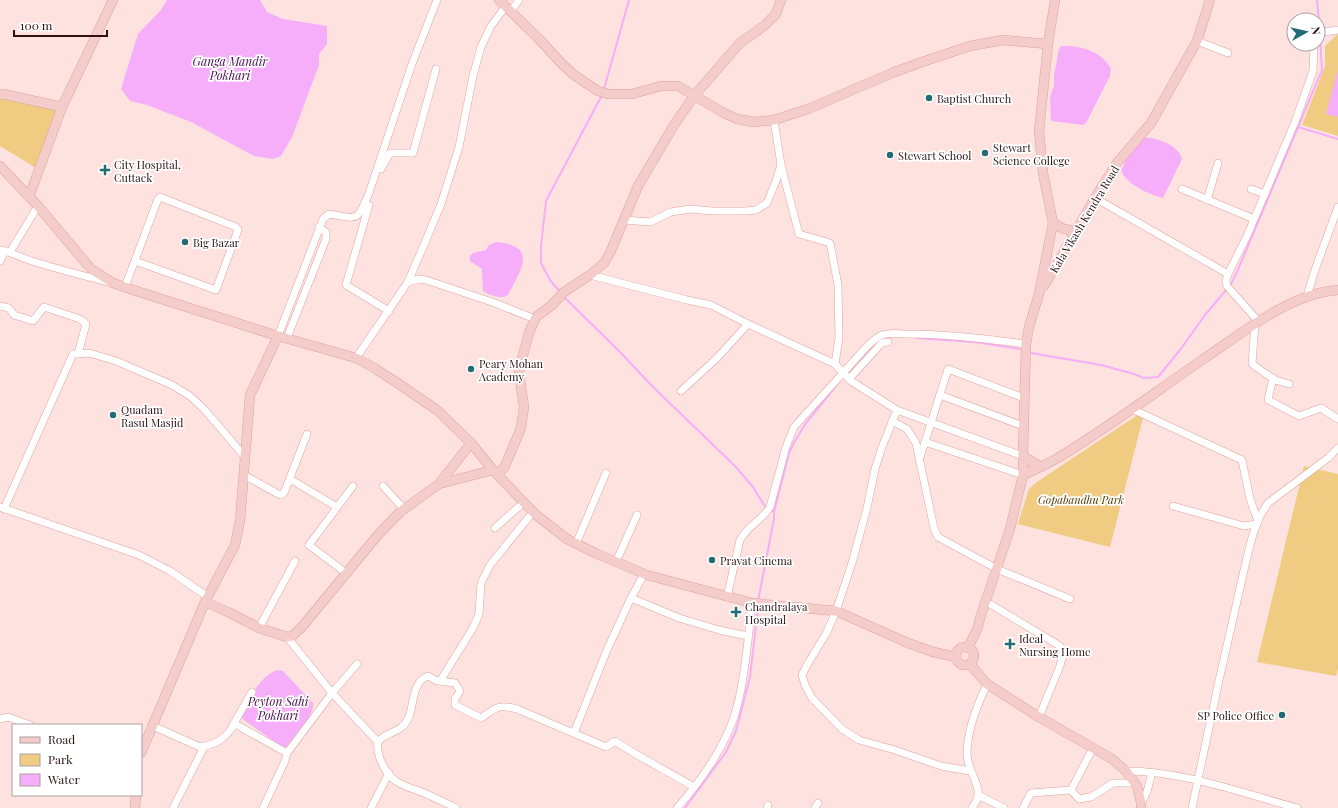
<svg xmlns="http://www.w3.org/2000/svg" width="1338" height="808" viewBox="0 0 1338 808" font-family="'Playfair Display',serif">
  <rect width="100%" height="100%" fill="#fde2df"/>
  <g fill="#efcc82">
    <polygon points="1338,34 1338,136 1302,125 1325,66 1325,46"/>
    <polygon points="3,96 56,110 36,168 0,146 0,97"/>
    <polygon points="1145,410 1110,547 1018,524 1029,489 1037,482"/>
    <polygon points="1304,466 1338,474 1338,669 1336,676 1257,662"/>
  </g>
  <g fill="#f6aefa">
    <polygon points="167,0 260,0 267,12 283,19 327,26 327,44 319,54 319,65 292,137 281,156 273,159 254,156 191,122 147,105 130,101 121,89 138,34 161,10"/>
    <path d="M1061 46C1080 45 1102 51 1111 69L1110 76 1086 123 1083 125 1052 121 1051 119 1050 97 1054 86V75L1059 49Z"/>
    <polygon points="1338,70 1338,117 1326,114"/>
    <path d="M1140 137C1156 138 1177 143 1182 159L1163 198C1148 194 1128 185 1121 171L1134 142Z"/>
    <path d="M496 242C539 246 521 269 508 295 501 300 490 295 483 291L482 269 470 261V256L473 253 486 250 489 245Z"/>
    <path d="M277 670 283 671 313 703C315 715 294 737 286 747L283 748 240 717C249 701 258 677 277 670Z"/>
  </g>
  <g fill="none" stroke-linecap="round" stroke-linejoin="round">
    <g stroke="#f6aefa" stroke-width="2">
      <polyline points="1317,0 1320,32"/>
      <polyline points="604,89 629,0"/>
      <polyline points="1298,127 1338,139"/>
      <polyline points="561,293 550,280 541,263 541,246 546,201 602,95"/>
      <polyline points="563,296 618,350 654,388 735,466 753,487 764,505 774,512"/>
      <polyline points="916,338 975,342 1020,349"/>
      <polyline points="1031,353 1101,365 1134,374 1144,378 1158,377 1180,350 1205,315 1231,284 1237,272 1322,70 1320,36"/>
      <polyline points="856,363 875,343"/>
      <polyline points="758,601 774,519 774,512 789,453 795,441 806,423 836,386"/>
      <polyline points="685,808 726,752 736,731 750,677 758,607"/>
    </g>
    <defs>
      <g id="street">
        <polyline points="511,11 519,0"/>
        <polyline points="1318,35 1324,32 1338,30"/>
        <polyline points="1197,41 1228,53"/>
        <polyline points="774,120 781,165"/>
        <polyline points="381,169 390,153 413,153 436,69"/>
        <polyline points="1182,189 1254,219"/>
        <polyline points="1251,189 1265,194"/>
        <polyline points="1095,198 1228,274"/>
        <polyline points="1207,200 1218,163"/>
        <polyline points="369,205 346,285 389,311"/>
        <polyline points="624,220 650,222 671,212 690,209 712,211 746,211 756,210 767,203 776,181 781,165 799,234 830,243 838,285 839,338 835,364 851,381 897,410 1023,456"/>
        <path d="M0 250C12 252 21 258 32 261 58 269 83 276 109 282"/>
        <polyline points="10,252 38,206"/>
        <polyline points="0,261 5,251"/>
        <polyline points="590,275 687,300 711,305 748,324 835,364"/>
        <polyline points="408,282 419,279 426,280 492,302 535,319"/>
        <polyline points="125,287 158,199 160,197 236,227 238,230 216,290 135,261"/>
        <polyline points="1307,296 1316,267 1338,207"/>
        <polyline points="0,306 9,308 14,315 33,321 44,307 80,319 86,324 78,354"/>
        <polyline points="1258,321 1227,286 1226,281 1228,274 1247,236 1295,122 1313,71 1314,44"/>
        <polyline points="1255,324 1252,364 1275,380 1289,384"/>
        <path d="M278 336 323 219 329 214C359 219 357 222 369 193L412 64 437 0"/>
        <polyline points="287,338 326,239 326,232 319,227"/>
        <polyline points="356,358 408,282 424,245 441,204 459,147 473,76 481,47 491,26 506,6"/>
        <polyline points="1273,378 1268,400 1299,416 1321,408 1338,419"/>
        <polyline points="849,379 879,346 882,343 888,342"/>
        <polyline points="681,391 717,358 748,324"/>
        <polyline points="940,395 1023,426"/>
        <polyline points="1132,409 1242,460 1250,499 1258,521"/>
        <polyline points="897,410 882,447 875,469 867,508 852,563 836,611 827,632 807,665 802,675 805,685 812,698 842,729 859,740 895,750 941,766 971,771"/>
        <polyline points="892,421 907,429 916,443 934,528 938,537 997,569 1070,599"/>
        <polyline points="925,442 948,369 1024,398"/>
        <polyline points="919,460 925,442 1023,475"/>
        <polyline points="244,475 280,495 284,493 307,434"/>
        <polyline points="290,479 337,507"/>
        <polyline points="383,486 404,509"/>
        <polyline points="1173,506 1244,526 1257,524"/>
        <polyline points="0,507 139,555 170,571 208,597"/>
        <polyline points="4,509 73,354 89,353 116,361 170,384 190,396 205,410 245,457"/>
        <polyline points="495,528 524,502"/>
        <polyline points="576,544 606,473"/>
        <polyline points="616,562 637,515"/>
        <polyline points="346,573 309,545 353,486"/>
        <path d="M727 597 740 540C747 527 762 520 770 507L786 447 794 427 843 373C853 363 869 341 880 336 888 332 898 334 907 334 947 334 986 339 1026 344"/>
        <polyline points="631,598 644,574"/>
        <polyline points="985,601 1060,646 1063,653 1060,666 1039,717"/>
        <polyline points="259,628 295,561"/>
        <polyline points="287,637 332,693 378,742"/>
        <path d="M440 681 455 683 460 691 455 699V705L481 718C497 707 498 704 517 709L606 747 615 741C640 758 667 771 694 787"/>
        <polyline points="0,719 8,717 30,725"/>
        <polyline points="233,725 252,692"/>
        <path d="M153 726 200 747C210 746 221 741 227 734 230 731 232 727 235 724L287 753 332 693 357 664"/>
        <polyline points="574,733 607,650 631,598 679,618 719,630 748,636"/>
        <path d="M1126 771C1183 771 1242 793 1297 808"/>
        <polyline points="1071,790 1079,799 1091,797 1113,783 1135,783"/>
        <polyline points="978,795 1004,808"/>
        <polyline points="1141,803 1147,792 1152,772"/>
        <polyline points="173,808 204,747"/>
        <polyline points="263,808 285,761 287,753"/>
        <polyline points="371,808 389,773"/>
        <path d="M456 808C444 802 433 797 422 792 413 789 403 786 396 781 385 774 376 755 378 742 387 730 401 735 409 717 414 704 412 682 428 676L437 681H440L442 678 473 628 479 614 481 583 490 565 533 512"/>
        <path d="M677 808C702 780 730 740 738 703 746 671 748 637 752 603"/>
        <polyline points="767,808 768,805"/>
        <polyline points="815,808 818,803"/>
        <path d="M972 808C974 805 977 801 978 797 981 785 966 768 967 752 968 728 977 706 987 684"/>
        <polyline points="1023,808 1031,793 1071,790 1093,748"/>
        <polyline points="1192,808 1218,685 1247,557 1253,534 1260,516 1268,503 1328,458 1338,448"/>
      </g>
      <g id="secondary">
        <polyline points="499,0 539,39 562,64 574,75 598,91 608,94 632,94 661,86 678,86 724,113 737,119 754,122 774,120 808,109 892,73 922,62 970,46 1003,40 1048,44"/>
        <polyline points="0,95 3,94 62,107"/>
        <polyline points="0,166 38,206 91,269 113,283 133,290 278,336 356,358 374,368 393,380 437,410 471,443 493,470 535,514 567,539 595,553 647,575 752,603 836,611 908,643 933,652 956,657"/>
        <polyline points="29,197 62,107 113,0"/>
        <polyline points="1053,223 1064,229 1076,231"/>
        <polyline points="1044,286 1095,198 1117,163 1151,123 1197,41 1210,0"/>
        <polyline points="1023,456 1041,467"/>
        <polyline points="498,474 505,466 521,428 524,407 519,373 520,366 529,333 536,317 552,305 564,292 590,275 604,263 610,253 638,186 674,125 694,96 740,43 764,26 776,14 781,0"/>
        <path d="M1023 475C1034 470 1046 465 1056 459 1106 429 1154 393 1202 360 1241 334 1290 293 1338 290"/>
        <polyline points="439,484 493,470"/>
        <polyline points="205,602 228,612 259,628 287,637 292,636 301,628 377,536 400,512 439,484 471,443"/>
        <circle cx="965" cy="656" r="9"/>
        <polyline points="968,648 978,627 980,618 1010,529 1023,475 1023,453 1026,344 1029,327 1039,294 1053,223 1043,173 1039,131 1048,44 1055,0"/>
        <polyline points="970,664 987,684 1039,717 1112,759 1126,771 1137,786 1141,803 1141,808"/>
        <polyline points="141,753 205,602 235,545 240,521 250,395 278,336"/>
        <polyline points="135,808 136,795"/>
      </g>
    </defs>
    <use href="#street" stroke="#e2a39d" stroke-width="8"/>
    <use href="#secondary" stroke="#e2a39d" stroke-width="10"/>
    <use href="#street" stroke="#fff" stroke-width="7"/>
    <use href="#secondary" stroke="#f4ccca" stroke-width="9"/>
  </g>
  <g fill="#226c74" stroke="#fff" stroke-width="1.5">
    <circle cx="929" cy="98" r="4"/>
    <circle cx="985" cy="153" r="4"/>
    <circle cx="890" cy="155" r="4"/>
    <path d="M103 164h4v4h4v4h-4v4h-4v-4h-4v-4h4z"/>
    <circle cx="185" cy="242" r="4"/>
    <circle cx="471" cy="369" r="4"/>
    <circle cx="113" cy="415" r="4"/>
    <circle cx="712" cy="560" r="4"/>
    <path d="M734 606h4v4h4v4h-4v4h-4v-4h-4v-4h4z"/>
    <path d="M1008 638h4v4h4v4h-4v4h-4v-4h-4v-4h4z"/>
    <circle cx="1282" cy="715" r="4"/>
  </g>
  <g text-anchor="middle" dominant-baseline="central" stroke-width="3.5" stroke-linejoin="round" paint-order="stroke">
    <g font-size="11" fill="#2a1311" stroke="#fff" text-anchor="start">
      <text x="937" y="98">Baptist Church</text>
      <text x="993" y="147">Stewart<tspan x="993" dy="13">Science College</tspan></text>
      <text x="898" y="155">Stewart School</text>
      <text x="114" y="164">City Hospital,<tspan x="114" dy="13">Cuttack</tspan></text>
      <text x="193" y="242">Big Bazar</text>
      <text x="479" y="363">Peary Mohan<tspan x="479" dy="13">Academy</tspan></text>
      <text x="121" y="409">Quadam<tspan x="121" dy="13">Rasul Masjid</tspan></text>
      <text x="720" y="560">Pravat Cinema</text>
      <text x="745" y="606">Chandralaya<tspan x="745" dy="13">Hospital</tspan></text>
      <text x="1019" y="638">Ideal<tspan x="1019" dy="13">Nursing Home</tspan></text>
      <text x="1274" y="715" text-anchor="end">SP Police Office</text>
    </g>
    <g font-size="11" fill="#2a1311" stroke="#fff">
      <text transform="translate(1084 219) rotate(-59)">Kala Vikash Kendra Road</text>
    </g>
    <g font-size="11" font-style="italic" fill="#523b00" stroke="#fff">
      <text x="1081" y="499">Gopabandhu Park</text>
    </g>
    <g font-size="12" font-style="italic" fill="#460f4a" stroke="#fff">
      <text x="230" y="61">Ganga Mandir<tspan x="230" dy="14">Pokhari</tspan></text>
      <text x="278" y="701">Peyton Sahi<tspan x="278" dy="14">Pokhari</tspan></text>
    </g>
  </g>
  <rect x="12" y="724" width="130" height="72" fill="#ffffff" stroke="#aaa1a0"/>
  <rect x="20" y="737" width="20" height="6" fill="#f4ccca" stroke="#aaa1a0"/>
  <text x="48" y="744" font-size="12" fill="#2a1311">Road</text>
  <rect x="20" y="754" width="20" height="12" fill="#efcc82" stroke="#aaa1a0"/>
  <text x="48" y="764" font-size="12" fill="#2a1311">Park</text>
  <rect x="20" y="774" width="20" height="12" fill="#f6aefa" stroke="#aaa1a0"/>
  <text x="48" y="784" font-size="12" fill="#2a1311">Water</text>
  <g transform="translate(1306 32) rotate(82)"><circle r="19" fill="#ffffff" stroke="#aaa1a0"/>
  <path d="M0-3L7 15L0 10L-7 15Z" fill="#226c74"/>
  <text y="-6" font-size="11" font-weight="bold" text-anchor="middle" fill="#2a1311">N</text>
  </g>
  <path d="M14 30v6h93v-6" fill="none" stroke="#2a1311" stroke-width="2"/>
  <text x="20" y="30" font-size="12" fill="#2a1311" stroke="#ffffff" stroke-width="3" paint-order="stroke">100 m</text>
</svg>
